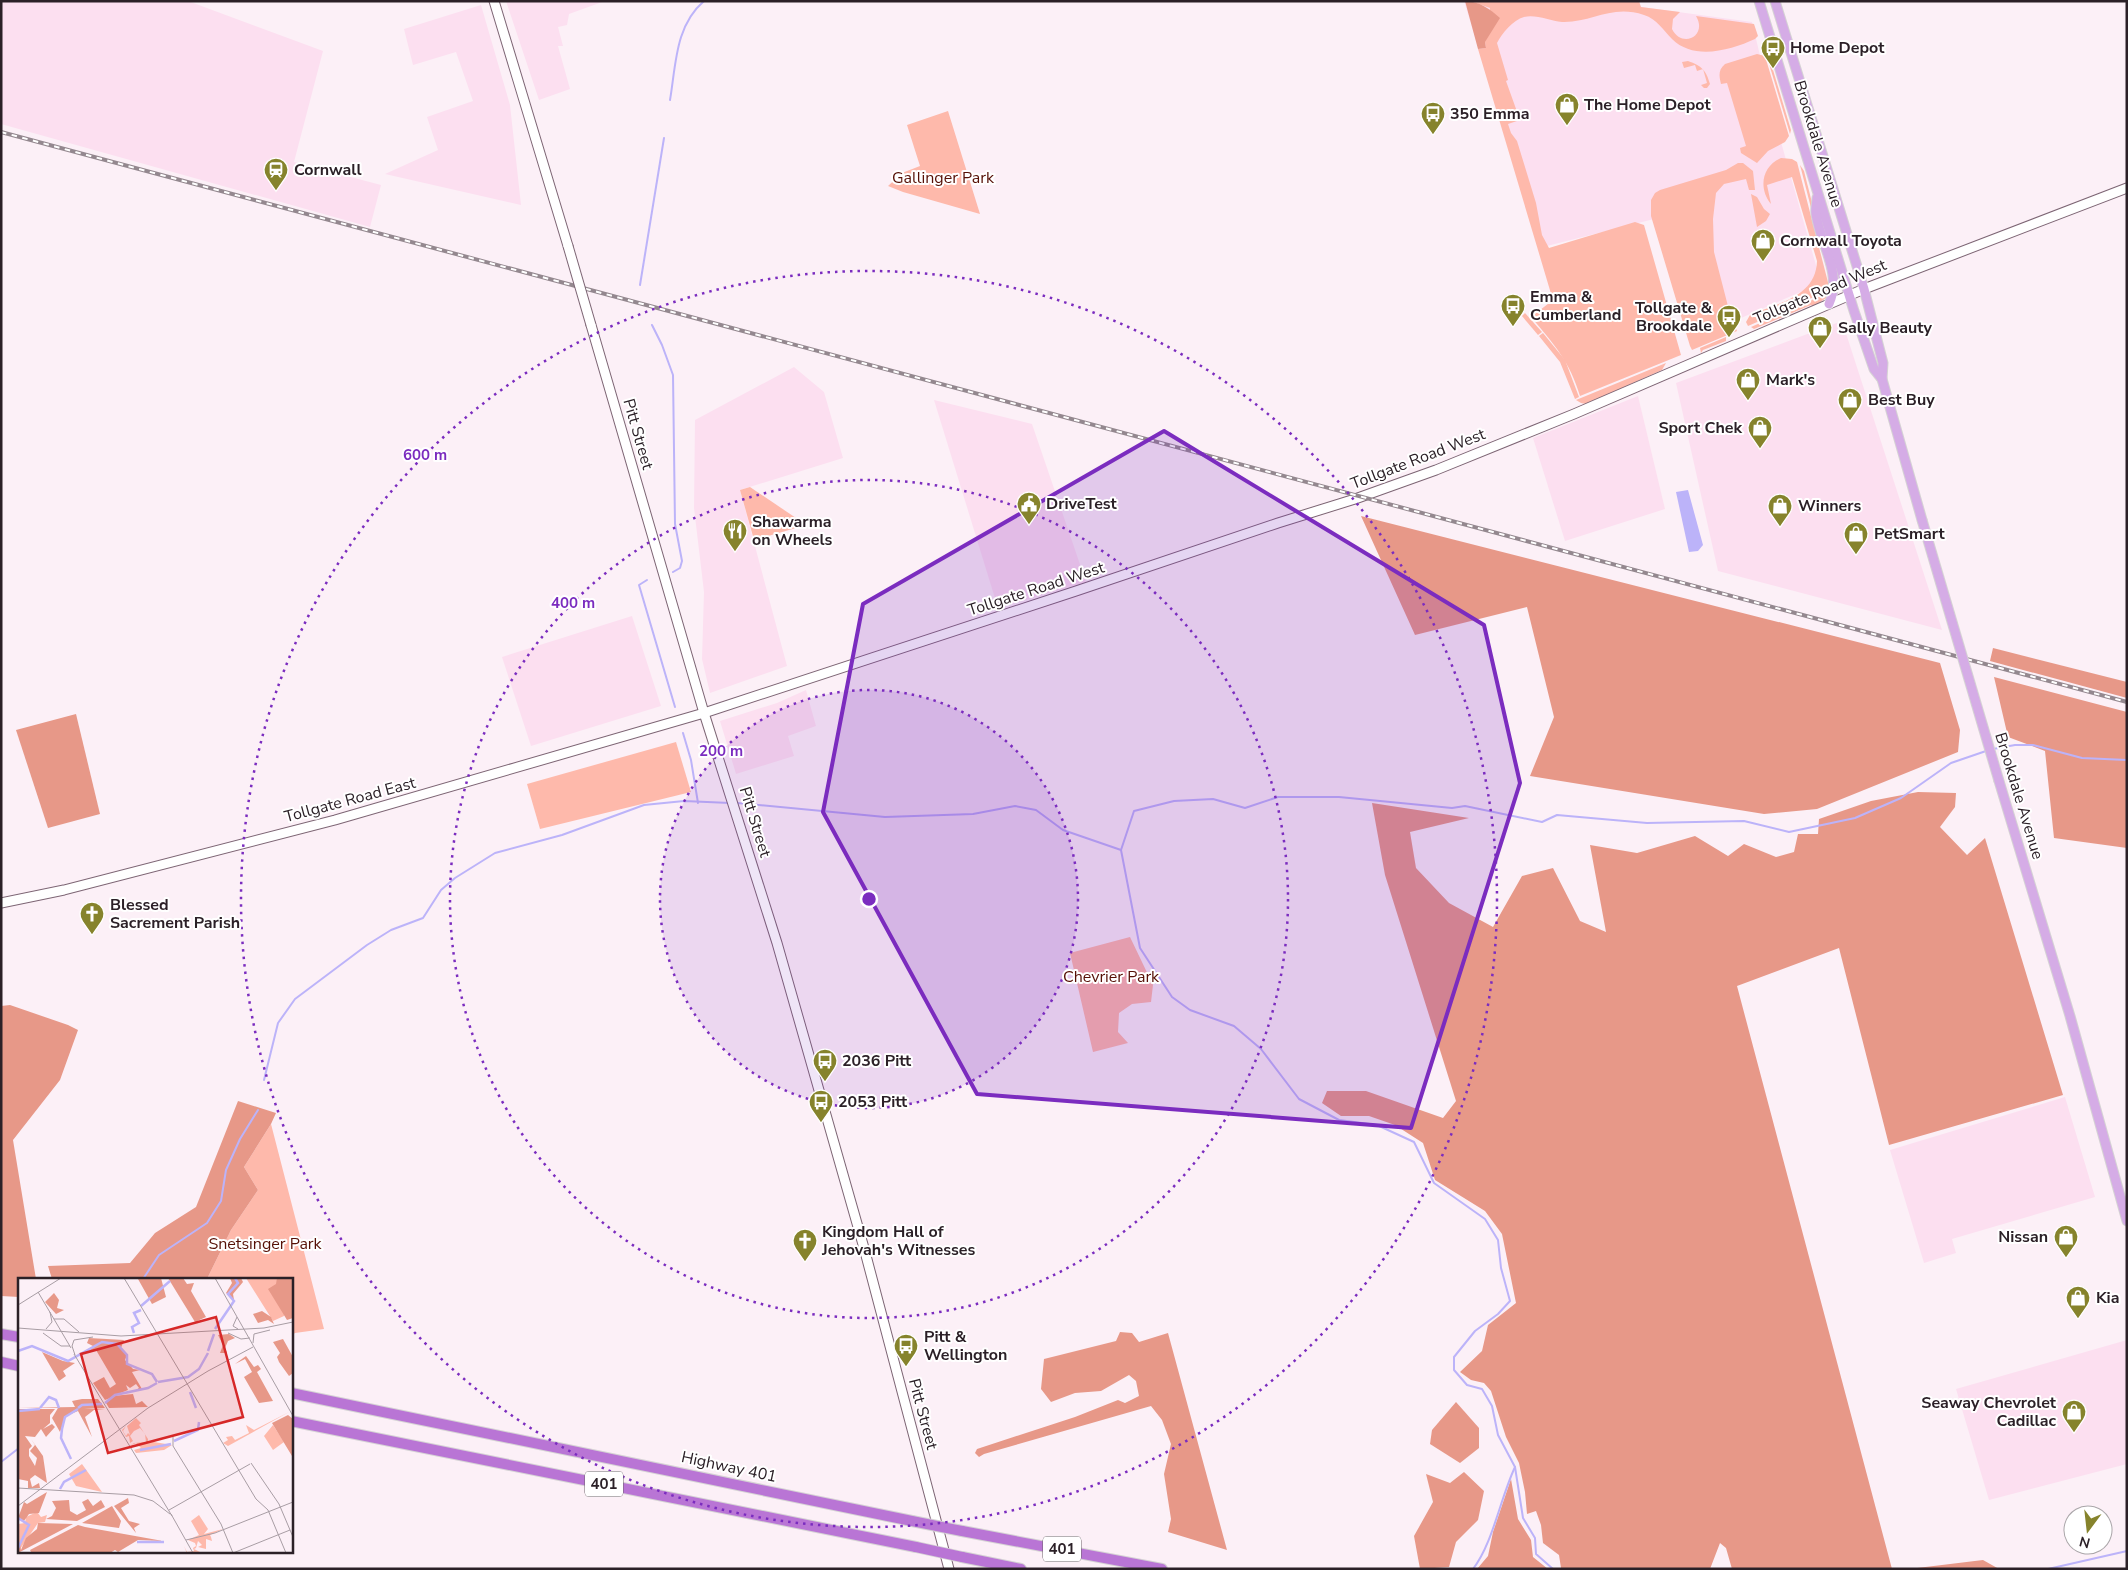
<svg xmlns="http://www.w3.org/2000/svg" width="2128" height="1570" viewBox="0 0 2128 1570" font-family="'Nunito Sans',sans-serif">
  <rect width="100%" height="100%" fill="#fcf0f7"/>
  <g fill="#fcdff0">
    <polygon points="1,1 188,1 323,51 294,162 381,185 370,227 1,124"/>
    <polygon points="506,1 605,1 569,14 567,25 558,27 563,46 558,46 570,89 539,100"/>
    <polygon points="1464,1 1597,1 1752,22 1779,135 1821,283 1725,325 1685,185 1652,199 1658,218 1539,248"/>
    <polygon points="481,5 510,105 521,205 385,174 438,150 427,117 473,101 456,52 413,65 404,29"/>
    <polygon points="1842,321 1942,630 1718,571 1676,383"/>
    <polygon points="794,367 824,392 843,458 740,490 787,666 710,693 702,659 704,592 694,508 695,420"/>
    <polygon points="1638,396 1665,509 1565,541 1533,438"/>
    <polygon points="934,400 1032,424 1086,582 998,608"/>
    <polygon points="632,616 661,706 531,746 502,657"/>
    <polygon points="806,690 816,726 788,736 794,756 736,774 720,721 777,703"/>
    <polygon points="2065,1097 2095,1197 1952,1239 1956,1253 1924,1263 1890,1150"/>
    <polygon points="2127,1340 2127,1464 1989,1500 1956,1389"/>
  </g>
  <g fill="#feb9ab">
    <path d="M1470 1H1639L1641 7 1680 12 1673 19 1672 29C1682 49 1708 36 1696 16L1754 24 1758 36 1755 39C1731 50 1694 61 1672 39 1663 30 1657 19 1644 15 1611 4 1592 23 1562 22 1550 21 1536 14 1524 17 1513 20 1502 33 1497 43L1508 80 1506 81 1520 120 1508 124 1511 133 1517 141 1536 203 1542 235 1549 248 1635 222 1644 225 1681 355 1580 396C1570 362 1554 344 1531 317L1553 300 1552 297 1478 49 1486 48 1485 42 1490 8Z"/>
    <path d="M1757 54 1765 56 1789 136 1785 142 1768 151 1757 163 1741 153 1740 148 1746 146 1727 83 1721 84C1719 76 1718 70 1725 64Z"/>
    <polygon points="1767,57 1770,60 1791,130 1790,134"/>
    <path d="M1688 61C1702 66 1706 70 1710 84L1707 88H1704L1701 85 1707 83 1703 69 1697 71 1695 65 1684 68 1682 62Z"/>
    <polygon points="948,111 980,214 903,192 888,186 902,173 920,166 907,125"/>
    <path d="M1781 158 1792 159 1797 162 1830 290 1748 326 1746 322 1750 315C1778 303 1816 297 1817 261L1792 177 1767 185 1771 204C1758 188 1762 166 1781 158Z"/>
    <polygon points="1738,163 1743,163 1753,171 1755,190 1749,190 1746,179 1724,184 1716,193 1713,219 1714,252 1730,314 1737,331 1692,350 1690,346 1651,216 1651,200 1655,193 1660,190 1726,170"/>
    <polygon points="1800,165 1804,171 1831,278 1829,278"/>
    <polygon points="1751,194 1757,197 1764,209 1770,214 1766,221 1757,227"/>
    <polygon points="1830,292 1826,298 1813,307 1811,305 1754,329 1751,327"/>
    <polygon points="1525,313 1542,332 1538,335 1522,316"/>
    <polygon points="1543,333 1565,360 1579,397 1575,399 1560,362 1539,336"/>
    <polygon points="1726,337 1726,341 1703,350 1701,353 1700,348"/>
    <polygon points="1666,363 1662,370 1586,404 1581,403 1576,400"/>
    <polygon points="750,487 799,520 796,528 754,540 740,490"/>
    <polygon points="676,742 691,792 540,829 527,784"/>
    <polygon points="1130,937 1153,985 1151,1002 1132,1004 1119,1013 1118,1032 1128,1043 1093,1052 1070,953"/>
    <polygon points="271,1124 324,1329 295,1333 291,1336 291,1279 207,1279 231,1230 258,1190 244,1167"/>
  </g>
  <g fill="#e79888">
    <path d="M1465 1C1479 1 1490 9 1500 18L1485 42 1486 48 1478 49Z"/>
    <polygon points="1361,516 1940,663 1960,730 1958,752 1817,809 1764,814 1530,776 1554,717 1527,607 1415,635"/>
    <polygon points="1993,648 2127,682 2127,698 1990,661"/>
    <polygon points="1994,677 2127,712 2127,848 2054,838 2045,751 2008,737"/>
    <polygon points="76,714 100,814 48,828 16,730"/>
    <polygon points="1918,792 1956,793 1955,807 1940,827 1967,855 1985,838 2063,1095 1889,1145 1839,948 1737,986 1892,1569 1732,1569 1726,1548 1720,1543 1710,1569 1561,1568 1559,1555 1543,1543 1541,1525 1536,1511 1527,1514 1525,1492 1519,1463 1506,1437 1491,1391 1484,1383 1471,1380 1460,1372 1482,1351 1488,1325 1516,1303 1502,1234 1485,1211 1435,1180 1423,1143 1395,1125 1369,1116 1341,1116 1322,1103 1327,1091 1366,1091 1443,1118 1456,1101 1385,875 1372,803 1469,818 1410,832 1416,868 1449,903 1493,927 1522,876 1553,868 1580,921 1606,932 1590,845 1637,853 1695,836 1728,856 1744,844 1776,857 1794,852 1798,834 1818,834 1819,819 1871,801"/>
    <polygon points="10,1005 68,1025 78,1030 60,1080 13,1140 36,1279 19,1279 19,1297 1,1296 1,1006"/>
    <polygon points="238,1101 276,1113 271,1124 244,1167 258,1190 231,1230 207,1279 52,1279 48,1266 130,1263 155,1233 196,1207"/>
    <polygon points="1120,1332 1132,1333 1139,1342 1168,1333 1227,1550 1168,1532 1171,1519 1164,1474 1171,1444 1162,1420 1151,1406 984,1454 979,1457 975,1453 977,1449 1075,1417 1118,1400 1125,1403 1139,1396 1136,1381 1129,1375 1101,1391 1075,1393 1051,1402 1041,1389 1044,1359 1116,1341"/>
    <polygon points="1456,1402 1479,1428 1479,1448 1460,1463 1430,1444 1432,1430"/>
    <polygon points="1464,1472 1484,1491 1478,1520 1456,1542 1449,1567 1420,1569 1414,1536 1433,1502 1426,1474 1450,1483"/>
    <polygon points="1511,1479 1518,1519 1531,1540 1533,1557 1548,1569 1477,1569 1488,1556 1493,1532"/>
    <polygon points="1983,1560 1999,1569 1909,1569"/>
  </g>
  <polygon fill="#bcb3f9" points="1688,490 1703,545 1698,551 1689,552 1676,492"/>
  <g fill="none" stroke-linecap="round" stroke-linejoin="round">
    <g stroke="#bcb3f9" stroke-width="2">
      <path d="M670 100C676 65 675 26 704 1"/>
      <polyline points="640,285 664,138"/>
      <polyline points="652,325 662,345 673,375 675,524 682,561 680,568 673,572"/>
      <polyline points="647,580 639,585 675,707"/>
      <polyline points="683,733 691,760 698,803"/>
      <polyline points="1993,749 2015,745 2033,745 2082,758 2127,760"/>
      <polyline points="737,803 885,817 973,814 1015,806 1036,810 1063,830 1121,850"/>
      <polyline points="264,1080 278,1023 295,999 367,945 391,930 423,918 441,890 455,878 495,853 562,835 644,805 684,801 730,803"/>
      <polyline points="143,1279 159,1255 207,1223 221,1201 226,1170 240,1139 258,1110"/>
      <polyline points="1,1462 19,1448"/>
      <path d="M1473 1569C1493 1543 1500 1499 1515 1467"/>
      <polyline points="1553,1569 1536,1554 1535,1538 1523,1518 1515,1467 1498,1435 1492,1406 1482,1389 1467,1385 1454,1370 1454,1357 1475,1331 1498,1314 1510,1301 1501,1268 1498,1240 1485,1219 1434,1183 1414,1142 1377,1125 1339,1120 1299,1099 1261,1049 1234,1026 1190,1010 1172,997 1140,948 1121,850 1134,811 1174,801 1213,799 1245,808 1278,797 1339,797 1452,808 1465,806 1542,822 1557,815 1647,823 1744,821 1789,832 1855,818 1901,798 1951,763 1986,751"/>
      <polyline points="2048,1569 2127,1551"/>
    </g>
    <defs>
      <g id="secondary">
        <polyline points="494,1 568,246"/>
        <polyline points="591,325 704,713 777,943 864,1248 949,1569"/>
        <polyline points="1,903 64,890 335,820 704,713 1076,591 1278,523 1355,499 1436,470 1574,414 1864,289 2127,188"/>
      </g>
      <g id="primary">
        <polyline points="1759,1 1854,311 1874,369 1882,379"/>
        <polyline points="1775,1 1864,289 1883,363 1882,379 1922,520"/>
        <path d="M1817 198C1817 203 1815 209 1816 214 1820 244 1843 273 1829 304"/>
        <polyline points="1999,781 2070,1016 2127,1221"/>
      </g>
      <g id="highway">
        <polyline points="1,1334 19,1337"/>
        <polyline points="1,1362 19,1366"/>
        <polyline points="291,1393 912,1521"/>
        <polyline points="291,1421 916,1547"/>
        <polyline points="962,1531 1162,1569"/>
        <polyline points="962,1557 1021,1569"/>
      </g>
    </defs>
    <use href="#secondary" stroke="#7d6574" stroke-width="11"/>
    <use href="#primary" stroke="#d5d2d4" stroke-width="11"/>
    <use href="#highway" stroke="#d5d2d4" stroke-width="12"/>
    <use href="#secondary" stroke="#fff" stroke-width="9"/>
    <use href="#primary" stroke="#d5ace6" stroke-width="9"/>
    <use href="#highway" stroke="#b975d5" stroke-width="10"/>
    <defs>
      <polyline id="rail" points="1,132 2127,702"/>
    </defs>
    <use href="#rail" stroke="#94888f" stroke-width="4"/>
    <use href="#rail" stroke="#fff" stroke-width="2" stroke-dasharray="5.5" stroke-linecap="butt"/>
    <defs>
      <polyline id="secondary-bridge" points="568,246 591,325"/>
      <polyline id="primary-bridge" points="1922,520 1999,781"/>
      <g id="highway-bridge">
        <polyline points="912,1521 962,1531"/>
        <polyline points="916,1547 962,1557"/>
      </g>
    </defs>
    <use href="#secondary-bridge" stroke="#7d6574" stroke-width="11" stroke-linecap="butt"/>
    <use href="#primary-bridge" stroke="#d5d2d4" stroke-width="11" stroke-linecap="butt"/>
    <use href="#highway-bridge" stroke="#d5d2d4" stroke-width="12" stroke-linecap="butt"/>
    <use href="#secondary-bridge" stroke="#fff" stroke-width="9"/>
    <use href="#primary-bridge" stroke="#d5ace6" stroke-width="9"/>
    <use href="#highway-bridge" stroke="#b975d5" stroke-width="10"/>
  </g>
  <path fill="#7b2cbf" fill-opacity="0.2" stroke="#7b2cbf" stroke-width="4" stroke-linejoin="round" d="M1164 431 1484 625 1520 783 1411 1128 977 1094 823 812 863 604Z"/>
  <circle cx="869" cy="899" r="209" fill="#7b2cbf" fill-opacity=".12"/>
  <g fill="none" stroke="#7b2cbf" stroke-width="2.5" stroke-dasharray="2.5 5">
    <circle cx="869" cy="899" r="209"/>
    <circle cx="869" cy="899" r="419"/>
    <circle cx="869" cy="899" r="628"/>
  </g>
  <defs>
    <symbol id="bus-pin" viewBox="-11 -11 22 30"><path d="M0 17L-7.5 6A9.5 9.5 0 1 1 7.5 6Z" fill="#86832c" stroke="#fff"/><path d="M-5-6H5V4H4V6H2V4H-2V6H-4V4H-5ZM-3.5-4V0h7V-4ZM-3.5 1.2v1.5H-2V1.2ZM2 1.2v1.5H3.5V1.2Z" fill="#fff"/></symbol>
    <symbol id="shop-pin" viewBox="-11 -11 22 30"><path d="M0 17L-7.5 6A9.5 9.5 0 1 1 7.5 6Z" fill="#86832c" stroke="#fff"/><path d="M-5-2.5h2.3a2.7 3.5 0 0 1 5.4 0H5L5.5 6h-11ZM-1.5-2.5h3a1.5 2.3 0 0 0-3 0Z" fill="#fff"/></symbol>
    <symbol id="station-pin" viewBox="-11 -11 22 30"><path d="M0 17L-7.5 6A9.5 9.5 0 1 1 7.5 6Z" fill="#86832c" stroke="#fff"/><path d="M-3-6H3Q5-6 5-4V2Q5 4 3 4L4.5 6H3L1.5 4h-3L-3 6H-4.5L-3 4Q-5 4-5 2V-4Q-5-6-3-6ZM-3.5-4v3h7v-3ZM-3.5 1v1.5H-2V1ZM2 1v1.5H3.5V1Z" fill="#fff"/></symbol>
    <symbol id="civic-pin" viewBox="-11 -11 22 30"><path d="M0 17L-7.5 6A9.5 9.5 0 1 1 7.5 6Z" fill="#86832c" stroke="#fff"/><path d="M-.6-6.5H3V-4.5H.6V-3L4-1V1h2V6H-6V1h2V-1L-.6-3ZM-1.2 2.5V6h2.4V2.5Z" fill="#fff"/></symbol>
    <symbol id="restaurant-pin" viewBox="-11 -11 22 30"><path d="M0 17L-7.5 6A9.5 9.5 0 1 1 7.5 6Z" fill="#86832c" stroke="#fff"/><path d="M-5-6h1v4h1v-4h1v4h1v-4h1v5L-1.5 .5V6h-2V.5L-5-1ZM5-6V6H3V1.5H1.5Q1.5-4 5-6Z" fill="#fff"/></symbol>
    <symbol id="church-pin" viewBox="-11 -11 22 30"><path d="M0 17L-7.5 6A9.5 9.5 0 1 1 7.5 6Z" fill="#86832c" stroke="#fff"/><path d="M-1.2-6h2.4v3.5h3.3v2.4h-3.3V6h-2.4V-.1h-3.3v-2.4h3.3Z" fill="#fff"/></symbol>
  </defs>
  <g fill-rule="evenodd">
    <use href="#bus-pin" x="1759" y="34" width="28" height="38"/>
    <use href="#shop-pin" x="1553" y="91" width="28" height="38"/>
    <use href="#bus-pin" x="1419" y="100" width="28" height="38"/>
    <use href="#station-pin" x="262" y="156" width="28" height="38"/>
    <use href="#shop-pin" x="1749" y="227" width="28" height="38"/>
    <use href="#bus-pin" x="1499" y="292" width="28" height="38"/>
    <use href="#bus-pin" x="1715" y="303" width="28" height="38"/>
    <use href="#shop-pin" x="1806" y="314" width="28" height="38"/>
    <use href="#shop-pin" x="1734" y="366" width="28" height="38"/>
    <use href="#shop-pin" x="1836" y="386" width="28" height="38"/>
    <use href="#shop-pin" x="1746" y="414" width="28" height="38"/>
    <use href="#civic-pin" x="1015" y="490" width="28" height="38"/>
    <use href="#shop-pin" x="1766" y="492" width="28" height="38"/>
    <use href="#restaurant-pin" x="721" y="517" width="28" height="38"/>
    <use href="#shop-pin" x="1842" y="520" width="28" height="38"/>
    <use href="#church-pin" x="78" y="900" width="28" height="38"/>
    <use href="#bus-pin" x="811" y="1047" width="28" height="38"/>
    <use href="#bus-pin" x="807" y="1088" width="28" height="38"/>
    <use href="#shop-pin" x="2052" y="1223" width="28" height="38"/>
    <use href="#church-pin" x="791" y="1227" width="28" height="38"/>
    <use href="#shop-pin" x="2064" y="1284" width="28" height="38"/>
    <use href="#bus-pin" x="892" y="1332" width="28" height="38"/>
    <use href="#shop-pin" x="2060" y="1398" width="28" height="38"/>
  </g>
  <g text-anchor="middle" dominant-baseline="central" stroke-width="4" stroke-linejoin="round" paint-order="stroke">
    <g fill="#fff" stroke="#6b6368" stroke-width="1">
      <rect x="585" y="1471.5" width="38" height="25" rx="4"/>
      <rect x="1043" y="1536.5" width="38" height="25" rx="4"/>
    </g>
    <g font-size="15" font-weight="bold" fill="#2b2027">
      <text x="604" y="1484">401</text>
      <text x="1062" y="1549">401</text>
    </g>
    <g font-size="16" font-weight="bold" fill="#2b2027" stroke="#fff" text-anchor="start">
      <text x="1790" y="48">Home Depot</text>
      <text x="1584" y="105">The Home Depot</text>
      <text x="1450" y="114">350 Emma</text>
      <text x="294" y="170">Cornwall</text>
      <text x="1780" y="241">Cornwall Toyota</text>
      <text x="1530" y="297">Emma &amp;<tspan x="1530" dy="18">Cumberland</tspan></text>
      <text x="1712" y="308" text-anchor="end">Tollgate &amp;<tspan x="1712" dy="18">Brookdale</tspan></text>
      <text x="1838" y="328">Sally Beauty</text>
      <text x="1766" y="380">Mark's</text>
      <text x="1868" y="400">Best Buy</text>
      <text x="1742" y="428" text-anchor="end">Sport Chek</text>
      <text x="1046" y="504">DriveTest</text>
      <text x="1798" y="506">Winners</text>
      <text x="752" y="522">Shawarma<tspan x="752" dy="18">on Wheels</tspan></text>
      <text x="1874" y="534">PetSmart</text>
      <text x="110" y="905">Blessed<tspan x="110" dy="18">Sacrement Parish</tspan></text>
      <text x="842" y="1061">2036 Pitt</text>
      <text x="838" y="1102">2053 Pitt</text>
      <text x="822" y="1232">Kingdom Hall of<tspan x="822" dy="18">Jehovah's Witnesses</tspan></text>
      <text x="2048" y="1237" text-anchor="end">Nissan</text>
      <text x="2096" y="1298">Kia</text>
      <text x="924" y="1337">Pitt &amp;<tspan x="924" dy="18">Wellington</tspan></text>
      <text x="2056" y="1403" text-anchor="end">Seaway Chevrolet<tspan x="2056" dy="18">Cadillac</tspan></text>
    </g>
    <g font-size="16" fill="#2b2027" stroke="#fff">
      <text transform="translate(1818 144) rotate(73)">Brookdale Avenue</text>
      <text transform="translate(1820 292) rotate(-23)">Tollgate Road West</text>
      <text transform="translate(638 434) rotate(74)">Pitt Street</text>
      <text transform="translate(1418 459) rotate(-21)">Tollgate Road West</text>
      <text transform="translate(1036 589) rotate(-18)">Tollgate Road West</text>
      <text transform="translate(2019 796) rotate(73)">Brookdale Avenue</text>
      <text transform="translate(350 800) rotate(-15)">Tollgate Road East</text>
      <text transform="translate(755 822) rotate(73)">Pitt Street</text>
      <text transform="translate(923 1414) rotate(75)">Pitt Street</text>
      <text transform="translate(729 1467) rotate(12)">Highway 401</text>
    </g>
    <g font-size="16" fill="#561006" stroke="#fff">
      <text x="943" y="178">Gallinger Park</text>
      <text x="1111" y="977">Chevrier Park</text>
      <text x="265" y="1244">Snetsinger Park</text>
    </g>
  </g>
  <g transform="translate(18 1278)">
    <rect width="275" height="275" fill="#fcf0f7"/>
    <path d="M228 0H275L266 38 255 43ZM271 134 210 168 205 165 210 162 208 159 214 158 217 162 231 155 228 147 236 152ZM118 140 123 145 121 147 130 161V163L154 167 146 172 118 175 116 172 123 170 118 165 113 167 116 165 128 164 127 156 122 150 116 153 112 158 115 163 112 165 111 158 108 159 104 152 108 148 105 153 108 158 110 155 112 157 109 148ZM255 147 266 164 255 172 246 158ZM64 186 84 214 58 208 51 196ZM19 234 23 239 29 237 27 244 20 245 0 274V246L7 245 8 239ZM181 237 190 251 186 256 205 251 192 257 193 259 194 263 188 261V271L180 269 184 267 180 263 178 270 176 271 184 275H168V273L166 268 169 274 176 273 175 270 178 268 177 265 170 262 181 257 173 243Z" fill="#feb9ab"/>
    <path d="M143 0 148 19 134 26 120 1ZM150 0H165L169 6 176 5 173 13 188 39 177 44ZM212 0H223L225 4 215 16 216 22 208 15 214 5ZM259 0H275V40L269 42 250 11 258 6ZM36 15 41 22 39 30 46 32 38 36 27 24ZM244 33 253 39 256 46 250 42 240 45 235 36ZM211 56 217 60 210 63 207 70 209 75H202L205 67 200 57ZM71 60 106 62 103 70 109 77 107 82 115 91 122 92 114 94 124 111 118 112 121 110 118 106 112 110 108 107 110 112 95 118 115 116 118 126 124 123 130 129 91 130 88 125 95 119 87 122 75 105 86 99 92 110 98 106 78 72 71 73 75 68 69 65ZM265 61 275 79V95L271 98 261 84 259 79 262 75 255 64ZM24 74 45 83 57 85 45 93 48 98 41 103ZM228 78 236 89 240 87 243 91 239 94 255 123 241 125 226 99 234 94 227 81 217 86ZM64 121H80L87 130 66 131H87L76 132 67 139 74 159 60 133 48 138 42 154 34 140 40 130H0L57 129 54 123ZM0 131H37L32 137V145L25 151 34 146 37 149 28 159 23 151 17 159 7 158 14 168 11 171V178L17 188 19 180 12 173 17 167 13 161 25 178 29 205 17 197 12 201 14 209 21 205 22 210H10V203L0 201ZM270 137 275 141 274 178 254 145ZM29 214 21 235 11 236 6 243 0 240 6 224 9 226ZM110 220 111 225 103 230 111 243 122 246 116 250 118 255 96 228ZM70 221 75 228 83 222 87 229 59 243 28 241 34 238 38 230 34 223 51 222 52 233 59 237 68 232 64 224ZM94 228 103 243 101 250 64 245ZM20 245 55 246 0 275 2 266 3 272 8 260 19 251ZM60 247 67 249 145 263 120 262 100 274 97 272 92 275 13 274 12 272Z" fill="#e79888"/>
    <path fill="none" stroke="#bcb3f9" stroke-width="2.5" d="M123 28 152 3M197 51 216 23 210 16 220 5 217 0M116 55 114 49 121 45 116 35 123 32M0 73 14 68 50 83 84 64 99 66 109 77V86L134 96 139 104M190 73 196 56M140 104 170 99 181 91 190 75M172 114 178 130M87 125 97 117 130 110 139 105M22 130 31 119 38 122 41 130M60 130 64 127 84 126M0 133 22 131M156 163 180 152 181 144M122 172 153 166M53 181 43 160 44 151 47 139 60 131M42 211 46 204 68 192M0 240 11 247 0 270M119 264H146"/>
    <path fill="none" stroke="#a89da4" stroke-width="1" d="M106 0 238 221 250 232 268 275M197 0 275 138M20 14 53 70M0 27 43 0M219 39 215 48 220 51M36 41H46L61 54M0 50 103 58 246 50 275 44M28 51 34 44 32 34M25 55 43 68H52M210 55 223 61 232 60M235 65 236 56 252 52M56 76 154 238M57 77 54 68 56 62 75 59M155 159V168L203 246 215 275M233 185 261 226 275 259M0 210 116 217 135 223 152 236M0 228 130 130 190 93 235 69M151 232 232 186M153 236 175 275M168 262 197 255 275 224M215 275 272 252"/>
    <path fill="#d62828" fill-opacity="0.15" stroke="#d62828" stroke-width="2.5" d="M198 39 225 139 90 175 63 76Z"/>
    <rect width="275" height="275" fill="none" stroke="#2b2027" stroke-width="2.5"/>
  </g>
  <circle cx="869" cy="899" r="8" fill="#7b2cbf" stroke="#fff" stroke-width="2.5"/>
  <g font-size="15" text-anchor="middle" font-weight="bold" fill="#7b2cbf" stroke="#fff" stroke-width="4" stroke-linejoin="round" paint-order="stroke">
    <text x="425" y="460">600 m</text>
    <text x="573" y="608">400 m</text>
    <text x="721" y="756">200 m</text>
  </g>
  <rect width="2128" height="1570" fill="none" stroke="#2b2027" stroke-width="5"/>
  <g transform="translate(2088 1530) rotate(195)"><circle r="24" fill="#ffffff" stroke="#aaa6a9"/>
  <path d="M0-4L9 19L0 12L-9 19Z" fill="#86832c"/>
  <text y="-8" font-size="14" font-weight="bold" text-anchor="middle" fill="#2b2027">N</text>
  </g>
</svg>
